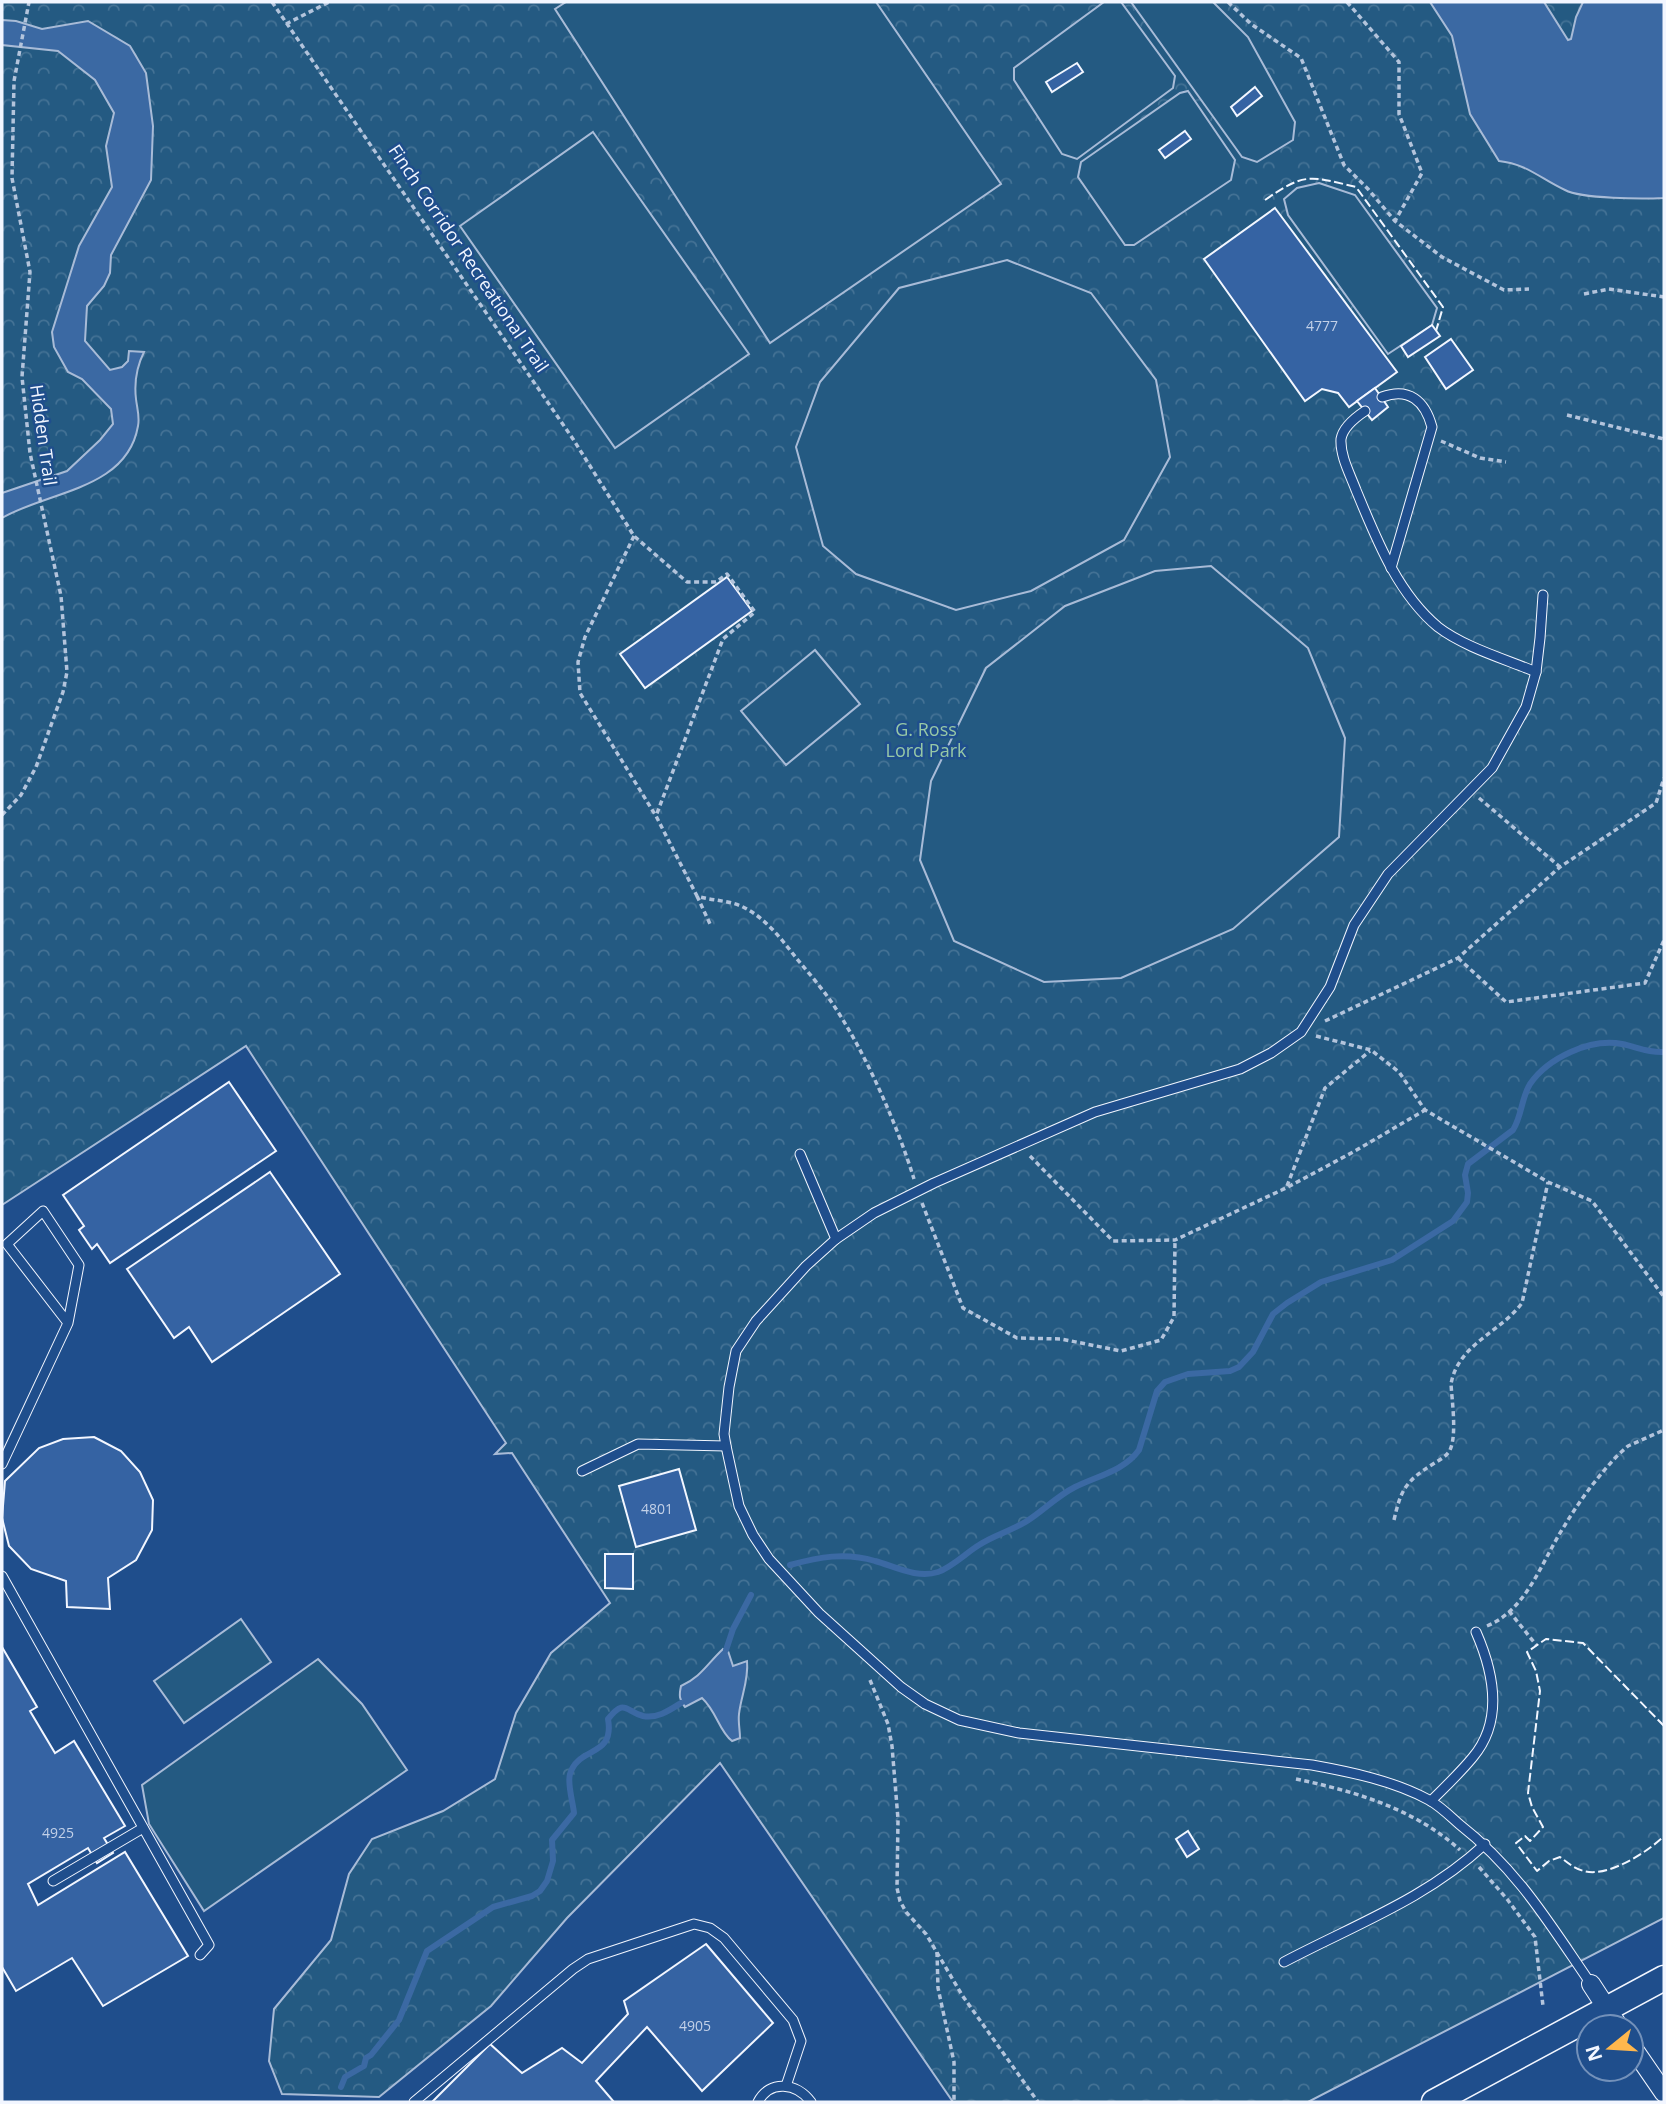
<svg xmlns="http://www.w3.org/2000/svg" width="1666" height="2104" viewBox="0 0 1666 2104" font-family="'Open Sans',sans-serif">
  <defs>
    <pattern id="forest-crowns" width="20" height="18" patternUnits="userSpaceOnUse" patternTransform="scale(1.75)"><rect width="20" height="18" fill="#245a82"/><path d="M2 6a3 3 0 1 1 6 0M12 15a3 3 0 1 1 6 0" fill="none" stroke="#447295"/></pattern>
  </defs>
  <rect width="100%" height="100%" fill="#1f4e8c"/>
  <polygon fill="url(#forest-crowns)" stroke="#a8bbd7" stroke-width="2" points="2,2 1664,2 1664,1918 1308,2102 953,2102 720,1763 567,1918 491,2006 379,2097 282,2094 269,2061 274,2009 331,1940 349,1874 372,1839 443,1811 495,1779 516,1713 551,1653 610,1603 512,1453 495,1454 506,1443 246,1046 2,1205"/>
  <g fill="#245a82" stroke="#a8bbd7" stroke-width="2">
    <polygon points="566,2 876,2 1001,184 770,343 555,9"/>
    <polygon points="1104,2 1121,2 1175,76 1173,88 1077,159 1062,154 1014,80 1014,68"/>
    <polygon points="1131,2 1213,2 1248,37 1295,122 1293,140 1257,162 1242,157"/>
    <polygon points="1188,91 1235,160 1231,180 1134,245 1125,245 1078,177 1081,162 1180,93"/>
    <polygon points="593,132 749,354 615,448 460,226"/>
    <polygon points="1319,183 1355,195 1437,308 1432,325 1388,354 1288,215 1284,199 1297,188"/>
    <polygon points="1007,260 1091,293 1156,380 1170,457 1124,540 1031,591 956,610 856,574 823,546 796,447 820,382 899,288"/>
    <polygon points="1211,566 1308,648 1345,738 1339,837 1233,929 1121,978 1044,982 954,941 920,860 931,781 986,668 1065,606 1155,571"/>
    <polygon points="815,650 860,704 786,765 741,711"/>
    <polygon points="241,1619 271,1662 184,1723 154,1681"/>
    <polygon points="318,1659 362,1704 407,1770 204,1911 149,1824 142,1785"/>
  </g>
  <g fill="#3b69a3" stroke="#a8bbd7" stroke-width="2">
    <path d="M1430 2H1544L1568 40 1571 39 1576 17 1583 2H1664V198C1643 199 1582 199 1565 190 1541 179 1527 164 1499 161L1470 114 1452 36Z"/>
    <path d="M2 20 16 21 42 29 88 21 130 46 146 73 153 126 151 180 111 255 110 273 104 286 87 306 85 341 110 370 122 367 128 361 129 351 144 352C136 368 134 382 136 399 137 408 140 417 138 426 127 490 48 491 2 518V493L67 471 100 440 113 424 111 409 82 379 68 372 54 347 52 332 79 246 112 187 106 146 114 113 95 80 58 51 2 45Z"/>
    <path d="M723 1649 728 1651 733 1666 747 1661C749 1680 741 1696 739 1714 738 1722 740 1730 740 1738L732 1741C719 1731 717 1712 702 1698L685 1707C679 1700 679 1695 681 1686 701 1677 707 1664 723 1649Z"/>
  </g>
  <g fill="none" stroke-linecap="round" stroke-linejoin="round">
    <g stroke="#3b69a3" stroke-width="6">
      <path d="M790 1565C819 1557 845 1552 875 1561 894 1566 917 1579 938 1572 952 1567 966 1553 979 1545 994 1535 1011 1531 1027 1521 1043 1511 1057 1496 1075 1487 1097 1476 1124 1471 1139 1450L1157 1391 1165 1382 1188 1374 1230 1371 1239 1367 1253 1352 1273 1314 1287 1303 1321 1282 1392 1260 1453 1221 1467 1202 1468 1193 1465 1175 1468 1164 1513 1130C1522 1116 1521 1099 1530 1084 1548 1058 1590 1038 1622 1044 1637 1047 1648 1053 1664 1052"/>
      <polyline points="726,1650 733,1629 751,1595"/>
      <path d="M341 2087 345 2077 364 2066 366 2058 371 2055 399 2020 427 1951 493 1907 532 1896 540 1891 547 1881 553 1861 552 1840 574 1813C573 1802 567 1784 570 1774 578 1746 615 1758 608 1719 625 1698 625 1711 643 1716 657 1719 670 1710 681 1703"/>
    </g>
  </g>
  <g fill="#3563a3" stroke="#f2f6ff" stroke-width="2">
    <polygon points="1077,63 1083,72 1052,92 1046,82"/>
    <polygon points="1255,87 1262,96 1237,116 1231,107"/>
    <polygon points="1185,131 1191,139 1165,158 1159,150"/>
    <polygon points="1275,208 1397,372 1349,407 1338,393 1322,389 1305,401 1204,259"/>
    <polygon points="1432,325 1440,336 1408,357 1401,346"/>
    <polygon points="1451,339 1473,370 1446,389 1425,357"/>
    <polygon points="1375,388 1388,407 1372,420 1357,401"/>
    <polygon points="727,577 752,611 645,688 620,654"/>
    <polygon points="229,1082 276,1151 110,1263 97,1244 92,1249 79,1230 84,1226 63,1195"/>
    <polygon points="270,1172 340,1274 212,1362 189,1327 174,1338 127,1269"/>
    <polygon points="94,1437 121,1451 140,1472 153,1500 152,1530 136,1560 108,1578 110,1609 67,1607 66,1581 31,1569 9,1546 2,1518 5,1481 39,1448 63,1439"/>
    <polygon points="679,1469 696,1530 636,1547 619,1486"/>
    <polygon points="605,1554 633,1554 633,1589 605,1588"/>
    <polygon points="2,1647 37,1707 30,1711 55,1753 74,1741 125,1826 104,1838 113,1853 97,1863 88,1848 28,1884 38,1905 125,1852 188,1956 103,2006 72,1958 16,1991 2,1967"/>
    <polygon points="1188,1831 1199,1849 1187,1857 1176,1839"/>
    <polygon points="706,1944 773,2023 702,2091 647,2027 596,2081 614,2102 432,2102 490,2044 522,2073 562,2048 582,2063 628,2014 624,2001"/>
  </g>
  <g fill="none" stroke-linecap="round" stroke-linejoin="round">
    <defs>
      <g id="service">
        <path d="M1382 397C1409 387 1425 401 1432 427L1391 568"/>
        <path d="M1365 411C1356 417 1343 427 1341 439 1340 456 1350 474 1356 490 1376 538 1397 593 1438 627 1464 647 1505 659 1536 672"/>
        <path d="M1543 595 1540 638 1536 672 1526 707 1492 768 1388 874 1354 925 1330 987 1301 1032 1271 1053 1240 1069 1095 1112 934 1183 874 1213 836 1239 806 1266 756 1321 736 1351 729 1387 724 1434 726 1446 739 1506 753 1535 769 1559 819 1613 901 1687 925 1704 959 1720 1019 1733 1312 1765C1351 1772 1394 1781 1429 1800 1440 1806 1450 1816 1459 1824 1518 1870 1549 1923 1591 1984"/>
        <polyline points="800,1154 836,1239"/>
        <polyline points="2,1464 68,1323 79,1265 43,1211 7,1244 68,1323"/>
        <polyline points="582,1471 638,1444 726,1446"/>
        <polyline points="2,1576 209,1945 200,1955"/>
        <path d="M1431 1801C1445 1787 1460 1773 1473 1757 1504 1720 1494 1673 1476 1632"/>
        <polyline points="53,1881 143,1828"/>
        <path d="M1284 1962C1354 1925 1426 1899 1485 1844"/>
        <polyline points="414,2102 573,1969 588,1959 694,1924 710,1928 724,1938 793,2020 801,2041 786,2086"/>
        <path d="M758 2102C770 2079 797 2083 811 2102"/>
      </g>
      <g id="minor">
        <polyline points="1591,1984 1619,2027"/>
        <polyline points="1631,2045 1664,2093"/>
      </g>
      <polyline id="secondary" points="1434,2102 1664,1978"/>
    </defs>
    <use href="#service" stroke="#f2f6ff" stroke-width="11"/>
    <use href="#minor" stroke="#f2f6ff" stroke-width="20"/>
    <use href="#secondary" stroke="#f2f6ff" stroke-width="27"/>
    <g stroke="#b3c4dc" stroke-width="3.5" stroke-dasharray="5 3.5" stroke-linecap="butt">
      <polyline points="272,2 573,439 634,536 687,582 716,582 727,574 755,612 723,639 656,816"/>
      <polyline points="1228,2 1251,24 1301,58 1344,165 1368,189 1395,221 1442,257 1504,290 1529,289"/>
      <polyline points="1347,2 1399,62 1399,114 1422,173 1395,221"/>
      <polyline points="286,24 329,2"/>
      <polyline points="1584,294 1609,289 1664,297"/>
      <polyline points="1567,415 1664,439"/>
      <polyline points="1441,441 1480,458 1506,462"/>
      <path d="M634 536 585 637 578 662 580 693 656 816 697 896C712 901 729 900 743 907 766 918 782 940 797 959 808 972 820 986 830 1000 863 1047 897 1124 914 1179"/>
      <polyline points="1479,798 1560,867"/>
      <polyline points="2,815 21,795 36,767 63,692 67,672 61,596 30,453 22,377 30,272 12,178 14,81 29,2"/>
      <polyline points="697,896 711,926"/>
      <polyline points="1458,958 1506,1002 1645,983 1664,940"/>
      <polyline points="1325,1021 1458,958 1560,867 1656,803 1664,778"/>
      <polyline points="1316,1036 1371,1050 1399,1072 1425,1110 1548,1182 1592,1201 1664,1297"/>
      <polyline points="1030,1156 1113,1241 1175,1240 1286,1188 1355,1151 1425,1110"/>
      <polyline points="1287,1186 1325,1088 1370,1051"/>
      <polyline points="922,1203 963,1308 1017,1338 1061,1339 1121,1351 1161,1340 1174,1317 1175,1240"/>
      <path d="M1394 1520C1401 1489 1406 1481 1433 1464 1439 1460 1446 1457 1450 1450 1457 1435 1452 1401 1451 1384 1458 1344 1501 1332 1522 1303L1548 1182"/>
      <polyline points="1509,1611 1537,1646"/>
      <path d="M1487 1626C1528 1609 1542 1560 1565 1525 1580 1500 1598 1476 1618 1455L1628 1446 1664 1430"/>
      <polyline points="870,1680 888,1724 892,1746 898,1819 897,1888 900,1901 906,1912 926,1934 962,1995 1038,2102"/>
      <path d="M1296 1779C1354 1791 1415 1809 1460 1850"/>
      <polyline points="1479,1867 1507,1899 1535,1937 1543,2006"/>
      <polyline points="937,1952 938,1988 954,2062 954,2102"/>
    </g>
    <use href="#service" stroke="#1f4e8c" stroke-width="9"/>
    <use href="#minor" stroke="#1f4e8c" stroke-width="18"/>
    <use href="#secondary" stroke="#1f4e8c" stroke-width="24"/>
    <g stroke="#f2f6ff" stroke-width="2" stroke-dasharray="9 3.5" stroke-linecap="butt">
      <path d="M1265 200C1305 172 1310 176 1356 187L1443 307 1436 331"/>
      <path d="M1664 1726 1583 1643 1546 1639 1527 1652 1536 1671 1540 1691 1528 1793 1532 1807 1543 1827 1530 1841 1525 1836 1516 1843 1537 1871 1549 1861 1560 1857C1568 1863 1575 1869 1584 1871 1607 1878 1648 1852 1664 1836"/>
    </g>
  </g>
  <g text-anchor="middle" dominant-baseline="central" stroke-width="5" stroke-linejoin="round" paint-order="stroke">
    <g font-size="14" fill="#c3d1e8">
      <text x="1322" y="325">4777</text>
      <text x="657" y="1508">4801</text>
      <text x="58" y="1832">4925</text>
      <text x="695" y="2025">4905</text>
    </g>
    <g font-size="18" fill="#f2f6ff" stroke="#1f4e8c">
      <text transform="translate(469 258) rotate(56)">Finch Corridor Recreational Trail</text>
      <text transform="translate(44 435) rotate(82)">Hidden Trail</text>
    </g>
    <g font-size="18" fill="#97c8a6" stroke="#1f4e8c">
      <text x="926" y="729">G. Ross<tspan x="926" dy="21">Lord Park</tspan></text>
    </g>
  </g>
  <rect width="1666" height="2104" fill="none" stroke="#f2f6ff" stroke-width="7"/>
  <g transform="translate(1610 2048) rotate(252)"><circle r="33" fill="#1f4e8c" stroke="#7391ba" stroke-width="2"/>
  <path d="M0-5L12 26L0 18L-12 26Z" fill="#ffb74d"/>
  <text y="-10" font-size="19" font-weight="bold" text-anchor="middle" fill="#f2f6ff">N</text>
  </g>
</svg>
